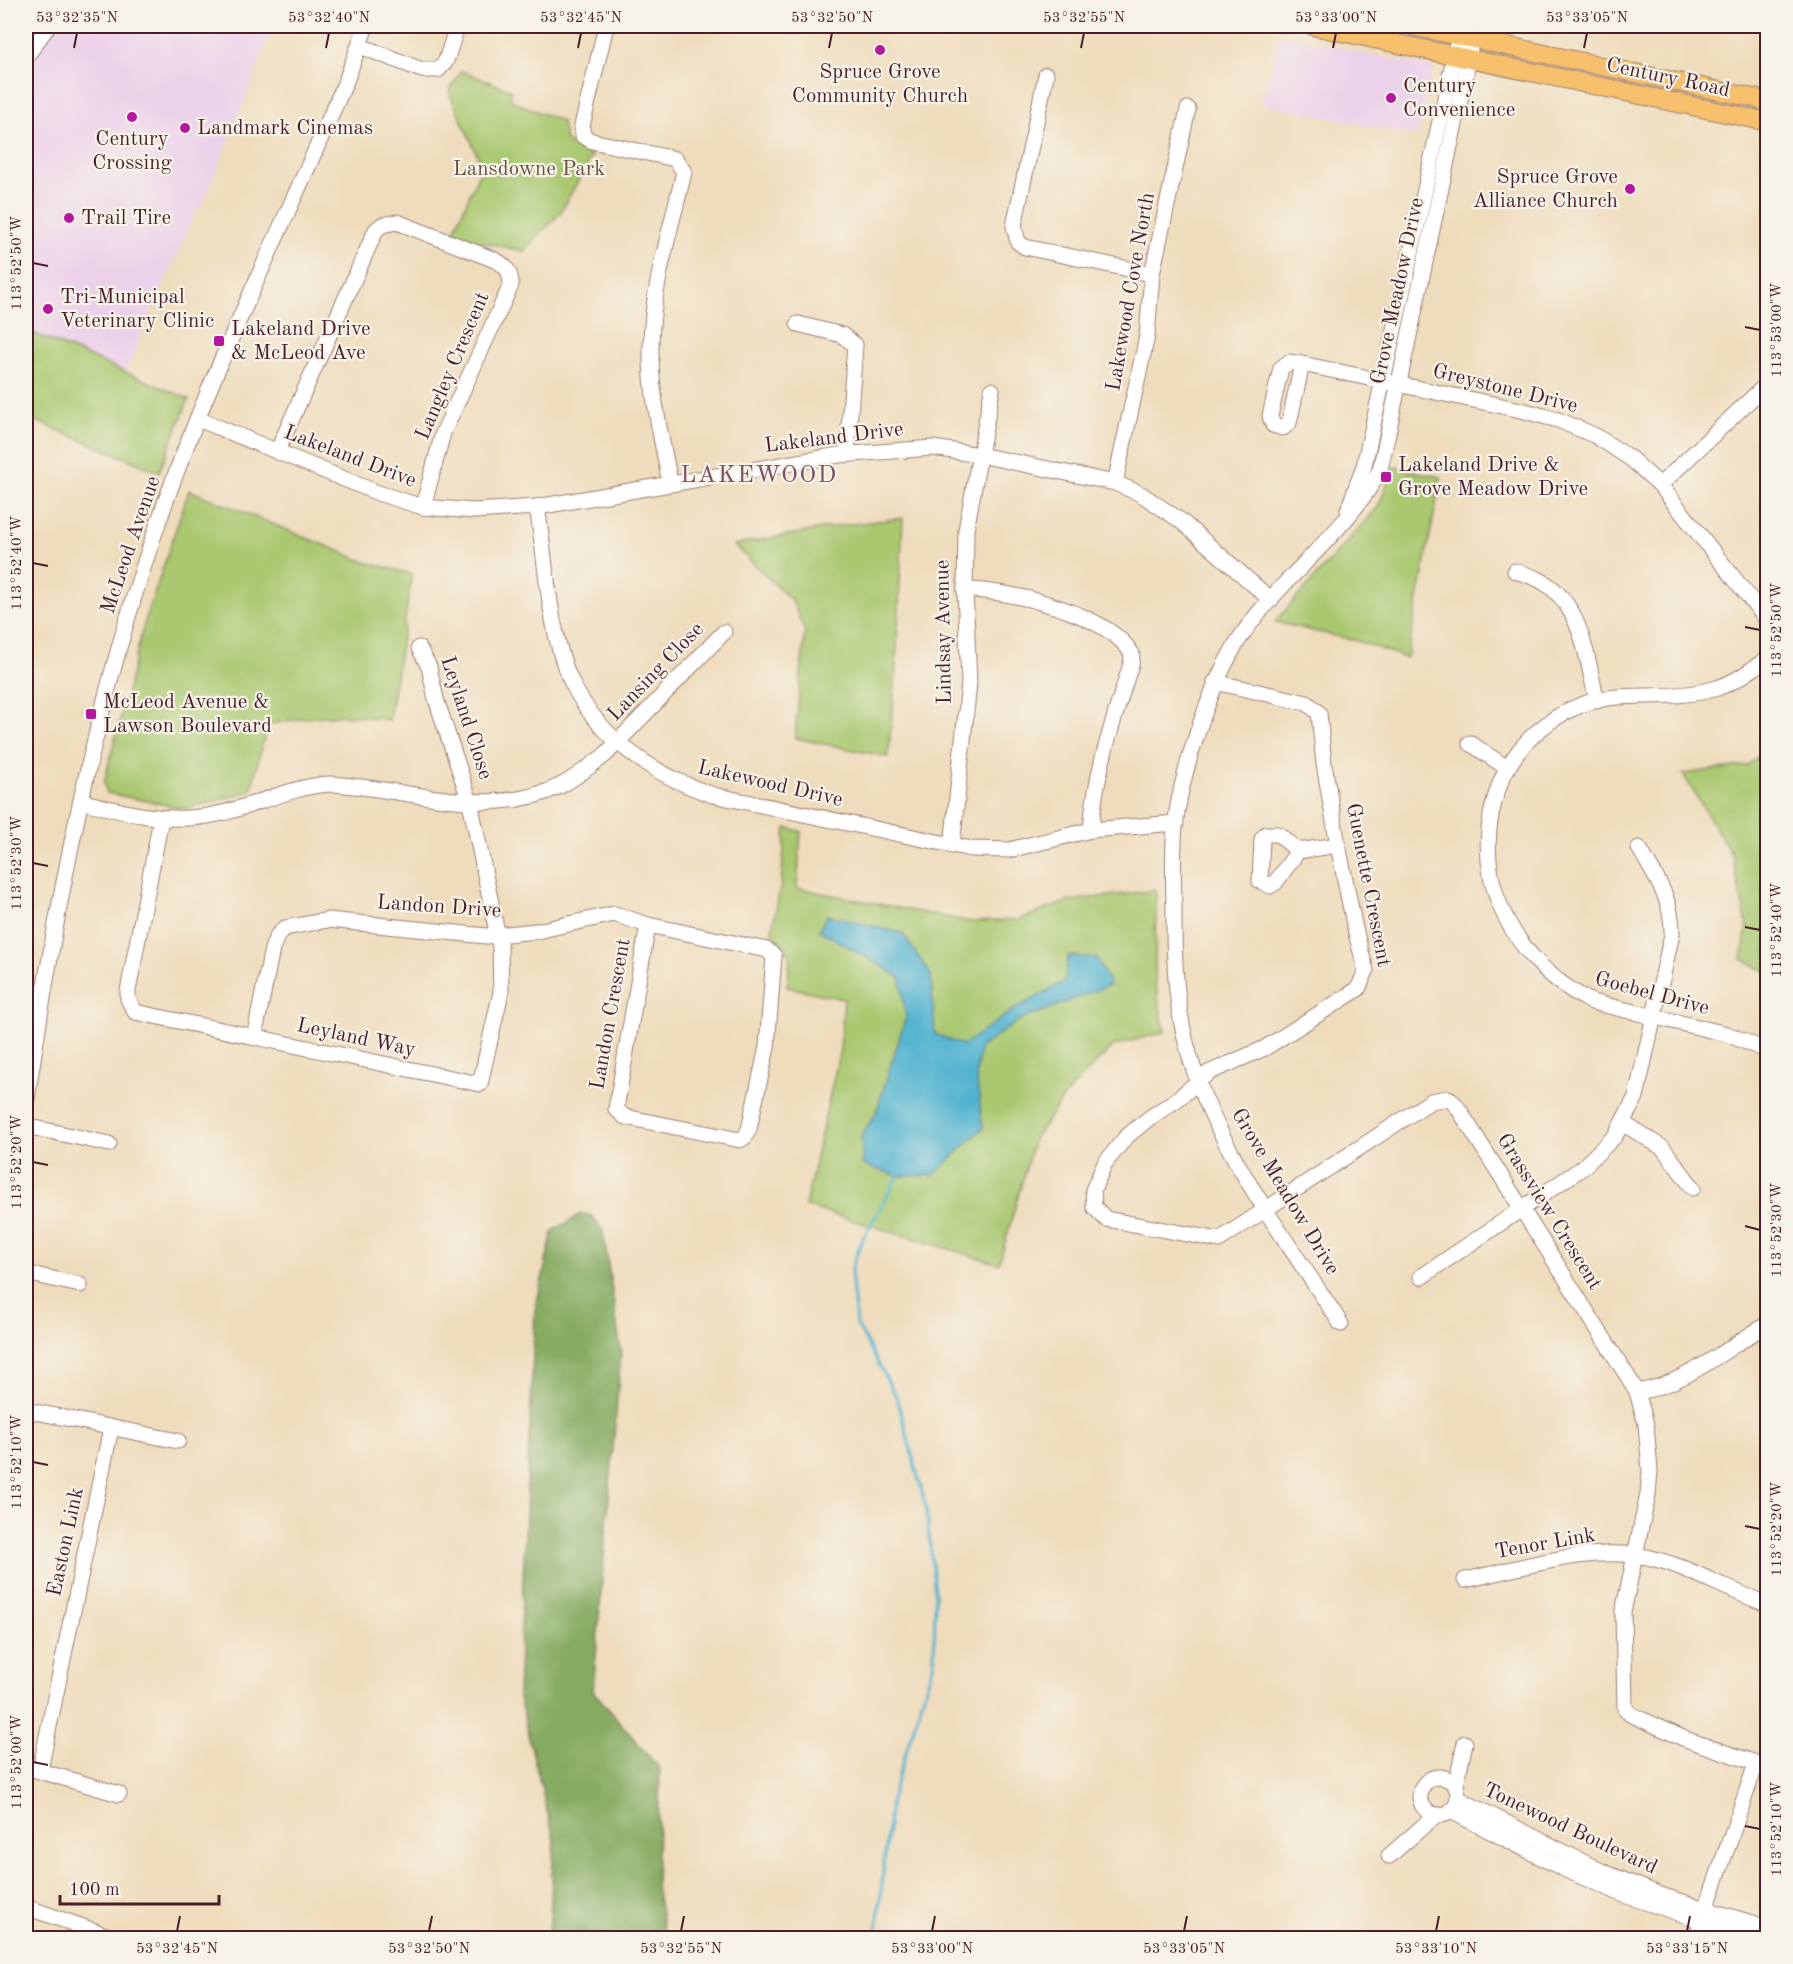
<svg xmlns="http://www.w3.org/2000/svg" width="1793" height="1964" viewBox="0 0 1793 1964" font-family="'Old Standard TT',serif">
  <rect width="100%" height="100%" fill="#f7f3e8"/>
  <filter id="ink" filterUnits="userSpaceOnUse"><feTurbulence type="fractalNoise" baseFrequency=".0167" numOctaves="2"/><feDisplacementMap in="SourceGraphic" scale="12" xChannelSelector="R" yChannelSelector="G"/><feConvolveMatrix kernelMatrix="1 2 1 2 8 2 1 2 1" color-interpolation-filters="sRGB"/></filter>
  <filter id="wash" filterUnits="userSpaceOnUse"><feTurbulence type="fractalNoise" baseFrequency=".008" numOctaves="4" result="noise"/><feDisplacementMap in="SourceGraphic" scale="24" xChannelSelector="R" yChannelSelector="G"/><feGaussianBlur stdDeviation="1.35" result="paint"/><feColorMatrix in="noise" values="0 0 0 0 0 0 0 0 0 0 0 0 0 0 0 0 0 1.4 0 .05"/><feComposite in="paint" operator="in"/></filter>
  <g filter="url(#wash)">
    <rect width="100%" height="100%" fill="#efdcbc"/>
    <g fill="#ecd1ea">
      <polygon points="26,26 274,26 201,208 197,208 125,373 26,330"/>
      <polygon points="1280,35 1433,68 1417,136 1262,104"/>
    </g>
    <g fill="#a9c86f" stroke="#7a744d" stroke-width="1.5">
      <polygon points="461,71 511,90 510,100 561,121 566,141 592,156 560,213 524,251 452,236 482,166 449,92"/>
      <polygon points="26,330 189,399 159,472 26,417"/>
      <polygon points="1394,467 1441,477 1407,658 1357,641 1275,622 1378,507"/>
      <path d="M189 490 368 563 412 574 389 720C347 712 309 715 267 725L251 791 187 809 107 793 104 783 144 624Z"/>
      <polygon points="903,518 895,687 888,757 795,738 805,631 792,601 734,545 843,525"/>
      <polygon points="1767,749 1767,972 1742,959 1747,925 1732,855 1683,774 1748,765"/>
      <path d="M786 828 801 831 797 888 971 922 1018 920 1068 901 1156 890 1155 983 1165 1032 1113 1046 1066 1094 1034 1139 999 1264 805 1206 840 1050 844 999 787 987C789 964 797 946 771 936L781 884Z"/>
    </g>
    <polygon fill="#86ac62" stroke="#686646" stroke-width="1.5" points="581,1214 592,1216 603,1231 621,1351 593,1691 660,1769 656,1885 665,1938 549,1938 554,1839 518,1694 535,1310 553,1231"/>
    <polygon fill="#51b3d0" stroke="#4e697e" stroke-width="1.5" points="827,915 902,933 931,975 935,1034 963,1045 1015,1009 1065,981 1068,956 1097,958 1110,985 1018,1021 980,1048 976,1074 983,1128 934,1175 898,1176 863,1165 861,1136 876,1113 906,1017 900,977 819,930"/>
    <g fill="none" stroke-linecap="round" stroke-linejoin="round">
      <polyline stroke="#51b3d0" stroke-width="3" points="876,1938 891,1800 934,1662 935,1593 926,1507 897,1398 856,1323 851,1271 861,1242 898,1176"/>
    </g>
  </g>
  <g filter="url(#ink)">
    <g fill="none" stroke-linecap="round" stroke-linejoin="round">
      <defs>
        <g id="minor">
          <path d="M606 26 582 126 583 136 592 141 675 159 684 172C671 229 651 289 651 348 650 393 662 439 670 483"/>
          <polyline points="360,46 422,70 438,70 446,61 457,26"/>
          <polyline points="26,57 48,26"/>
          <polyline points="1046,75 1014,226 1018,242 1025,247 1152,274"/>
          <polyline points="798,324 842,335 855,345 847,454"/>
          <polyline points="1302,364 1289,423 1283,428 1273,425 1270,416 1281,368 1289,362 1302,364 1521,410 1558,420 1596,436 1631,459 1660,485 1768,621"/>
          <polyline points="198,419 378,493 423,507 474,511 537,507 839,455 933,448 980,455 1115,483 1141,494 1181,521 1271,600"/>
          <path d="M277 452 376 230 382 225 397 222 495 260C506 265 511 272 511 285L443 433 423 507"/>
          <polyline points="1115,483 1147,336 1152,274 1188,109"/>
          <polyline points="1660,485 1768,383"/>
          <path d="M537 507C546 560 549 634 571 681 598 738 655 776 713 795L971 849 1009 850 1091 830 1176 823"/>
          <polyline points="1348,510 1364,466 1461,26"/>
          <path d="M1515 571C1528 575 1542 579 1553 589 1583 615 1588 664 1597 701"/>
          <path d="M965 590C1009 590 1108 613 1132 654L1131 664C1114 719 1095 772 1091 830"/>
          <path d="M1768 658C1751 670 1736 682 1717 688 1685 698 1650 695 1617 697 1567 701 1521 735 1501 781 1489 811 1485 843 1491 875 1502 931 1542 977 1592 1002L1727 1034 1768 1051"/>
          <polyline points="1215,682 1307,703 1319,713 1324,764 1338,845 1355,929 1366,971 1358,989 1265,1048 1208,1073 1179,1098 1148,1119 1126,1137 1105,1163 1093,1190 1094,1207 1106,1219 1219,1240 1431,1101 1448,1098 1456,1105 1628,1377 1637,1392 1646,1424 1650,1471 1648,1494 1623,1612 1625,1708 1630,1714 1685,1739 1768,1767"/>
          <polyline points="1470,743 1507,768"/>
          <path d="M81 801C126 813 170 825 218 814 256 806 289 787 329 784 404 787 488 821 560 786 576 778 590 766 605 755L724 632"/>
          <polyline points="161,819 128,991 128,999 135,1012 480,1084 501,992 500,947 470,802 436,699 429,667 419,648"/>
          <polyline points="952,846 969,683 965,590 966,530 992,390"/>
          <polyline points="1298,851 1278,834 1266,834 1262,839 1260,881 1270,886 1275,883 1298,851 1338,845"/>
          <polyline points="254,1038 272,949 277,936 285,928 328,920 486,936 537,931 614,914 648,925 767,950 774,956 767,1047 749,1129 745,1137 740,1140 625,1117 616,1109 648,925"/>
          <path d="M26 1105C55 912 91 720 154 535 206 380 281 231 346 81L366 26"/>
          <polyline points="1624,1124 1663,1148 1693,1188"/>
          <polyline points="26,1126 109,1144"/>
          <polyline points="26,1273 80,1285"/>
          <path d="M1421 1277 1582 1168 1615 1136 1636 1097 1672 934C1673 900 1655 876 1639 848"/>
          <path d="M1341 1324C1290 1245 1230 1167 1197 1079 1177 1023 1174 976 1174 918 1174 887 1172 856 1175 826 1181 773 1209 689 1236 644 1276 580 1345 536 1380 470L1469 59 1472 26"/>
          <path d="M1637 1392C1687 1384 1724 1349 1768 1324"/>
          <polyline points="26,1410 178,1441"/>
          <path d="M1465 1580C1523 1568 1587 1545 1647 1557 1689 1566 1727 1591 1768 1604"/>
          <polyline points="26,1767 119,1794"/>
          <polyline points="40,1770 111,1428"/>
          <circle cx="1439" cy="1796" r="19"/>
          <polyline points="1456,1785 1465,1743"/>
          <polyline points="1459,1799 1601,1871 1663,1896 1768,1928"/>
          <polyline points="1451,1811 1564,1869 1624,1895 1755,1938"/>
          <polyline points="1389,1856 1436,1815"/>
          <polyline points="26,1907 106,1935"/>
          <polyline points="1696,1938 1756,1764"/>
        </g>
        <g id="major">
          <polyline points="1313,26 1768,122"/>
          <polyline points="1412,26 1768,101"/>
        </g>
      </defs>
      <use href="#minor" stroke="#9c7e74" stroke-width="17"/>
      <use href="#major" stroke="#9c7e74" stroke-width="20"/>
      <use href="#minor" stroke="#fff" stroke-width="15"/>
      <use href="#major" stroke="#f7c06c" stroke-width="18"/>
    </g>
  </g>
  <path fill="none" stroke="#4a1f2b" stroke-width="2" d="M74 48 77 33M326 48 329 33M578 48 581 33M829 48 832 33M1081 48 1084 33M1333 48 1336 33M1584 48 1587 33M33 263 48 266M1745 327 1760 330M33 563 48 566M1745 627 1760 630M33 863 48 866M1745 927 1760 930M33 1162 48 1165M1745 1226 1760 1230M33 1462 48 1465M1745 1526 1760 1529M33 1762 48 1765M1745 1826 1760 1829M177 1931 180 1916M429 1931 432 1916M681 1931 684 1916M932 1931 935 1916M1184 1931 1187 1916M1436 1931 1439 1916M1687 1931 1690 1916"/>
  <g fill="#b5179e" stroke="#f7f3e8" stroke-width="2">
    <circle cx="880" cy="50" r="6"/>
    <circle cx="1391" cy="98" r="6"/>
    <circle cx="132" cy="117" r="6"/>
    <circle cx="185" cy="128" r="6"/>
    <circle cx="1630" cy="189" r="6"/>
    <circle cx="69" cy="218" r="6"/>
    <circle cx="48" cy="309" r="6"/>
    <rect x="213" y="335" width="12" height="12" rx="3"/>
    <rect x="1380" y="471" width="12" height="12" rx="3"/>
    <rect x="85" y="708" width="12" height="12" rx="3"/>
  </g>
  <g text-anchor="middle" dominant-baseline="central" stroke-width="4.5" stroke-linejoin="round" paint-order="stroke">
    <g font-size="21" fill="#4a1f2b" stroke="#f7f3e8" text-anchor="start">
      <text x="880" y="72" text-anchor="middle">Spruce Grove<tspan x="880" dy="24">Community Church</tspan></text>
      <text x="1403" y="86">Century<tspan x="1403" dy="24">Convenience</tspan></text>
      <text x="197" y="128">Landmark Cinemas</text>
      <text x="132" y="139" text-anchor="middle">Century<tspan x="132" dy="24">Crossing</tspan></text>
      <text x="1618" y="177" text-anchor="end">Spruce Grove<tspan x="1618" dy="24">Alliance Church</tspan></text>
      <text x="81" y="218">Trail Tire</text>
      <text x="60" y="297">Tri-Municipal<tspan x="60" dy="24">Veterinary Clinic</tspan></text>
      <text x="231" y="329">Lakeland Drive<tspan x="231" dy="24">&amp; McLeod Ave</tspan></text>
      <text x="1398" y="465">Lakeland Drive &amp;<tspan x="1398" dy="24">Grove Meadow Drive</tspan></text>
      <text x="103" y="702">McLeod Avenue &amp;<tspan x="103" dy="24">Lawson Boulevard</tspan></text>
    </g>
    <g font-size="21" fill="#4a1f2b" stroke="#f7f3e8">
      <text transform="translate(1668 78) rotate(12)">Century Road</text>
      <text transform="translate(1398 291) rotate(-78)">Grove Meadow Drive</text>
      <text transform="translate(1131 292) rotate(-80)">Lakewood Cove North</text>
      <text transform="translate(453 366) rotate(-67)">Langley Crescent</text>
      <text transform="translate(1505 389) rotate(14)">Greystone Drive</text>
      <text transform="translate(834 438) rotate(-7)">Lakeland Drive</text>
      <text transform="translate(350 457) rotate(21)">Lakeland Drive</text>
      <text transform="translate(131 545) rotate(-71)">McLeod Avenue</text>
      <text transform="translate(944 632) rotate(-91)">Lindsay Avenue</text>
      <text transform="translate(656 672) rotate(-46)">Lansing Close</text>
      <text transform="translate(466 718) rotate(72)">Leyland Close</text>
      <text transform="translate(770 784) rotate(13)">Lakewood Drive</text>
      <text transform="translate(1368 885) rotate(79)">Guenette Crescent</text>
      <text transform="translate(439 907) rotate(4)">Landon Drive</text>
      <text transform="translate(1652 994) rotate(15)">Goebel Drive</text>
      <text transform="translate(611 1014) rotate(-80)">Landon Crescent</text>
      <text transform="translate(356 1038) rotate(12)">Leyland Way</text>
      <text transform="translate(1285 1192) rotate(59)">Grove Meadow Drive</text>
      <text transform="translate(1549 1212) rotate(58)">Grassview Crescent</text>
      <text transform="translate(66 1542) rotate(-78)">Easton Link</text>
      <text transform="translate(1545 1544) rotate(-10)">Tenor Link</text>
      <text transform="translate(1570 1829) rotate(25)">Tonewood Boulevard</text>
    </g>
    <g font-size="21" fill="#66523f" stroke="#f7f3e8">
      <text x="529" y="169">Lansdowne Park</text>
    </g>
    <g font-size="24" letter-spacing="1.5" fill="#7e5164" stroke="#f7f3e8">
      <text x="759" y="476">LAKEWOOD</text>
    </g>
  </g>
  <rect width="1793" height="1964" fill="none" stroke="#f7f3e8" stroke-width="66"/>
  <path d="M60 1895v9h159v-9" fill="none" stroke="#4a1f2b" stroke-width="3"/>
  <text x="69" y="1895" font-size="18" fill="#4a1f2b" stroke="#f7f3e8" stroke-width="4.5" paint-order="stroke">100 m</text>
  <rect x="33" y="33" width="1727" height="1898" fill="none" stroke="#4a1f2b" stroke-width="2"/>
  <g font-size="15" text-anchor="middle" fill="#4a1f2b">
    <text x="77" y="22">53°32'35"N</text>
    <text x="329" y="22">53°32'40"N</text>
    <text x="581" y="22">53°32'45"N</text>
    <text x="832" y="22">53°32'50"N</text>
    <text x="1084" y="22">53°32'55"N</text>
    <text x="1336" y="22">53°33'00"N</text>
    <text x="1587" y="22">53°33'05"N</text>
    <text transform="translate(16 263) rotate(-90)" y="5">113°52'50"W</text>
    <text transform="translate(1776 330) rotate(-90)" y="5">113°53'00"W</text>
    <text transform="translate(16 563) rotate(-90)" y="5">113°52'40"W</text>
    <text transform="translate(1776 630) rotate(-90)" y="5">113°52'50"W</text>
    <text transform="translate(16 863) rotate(-90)" y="5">113°52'30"W</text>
    <text transform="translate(1776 930) rotate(-90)" y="5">113°52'40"W</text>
    <text transform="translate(16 1162) rotate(-90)" y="5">113°52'20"W</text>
    <text transform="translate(1776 1230) rotate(-90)" y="5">113°52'30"W</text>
    <text transform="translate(16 1462) rotate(-90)" y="5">113°52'10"W</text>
    <text transform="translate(1776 1529) rotate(-90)" y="5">113°52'20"W</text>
    <text transform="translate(16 1762) rotate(-90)" y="5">113°52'00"W</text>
    <text transform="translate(1776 1829) rotate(-90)" y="5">113°52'10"W</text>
    <text x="177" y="1953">53°32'45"N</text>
    <text x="429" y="1953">53°32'50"N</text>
    <text x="681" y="1953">53°32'55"N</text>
    <text x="932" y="1953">53°33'00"N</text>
    <text x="1184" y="1953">53°33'05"N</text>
    <text x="1436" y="1953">53°33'10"N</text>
    <text x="1687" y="1953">53°33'15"N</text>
  </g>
</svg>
